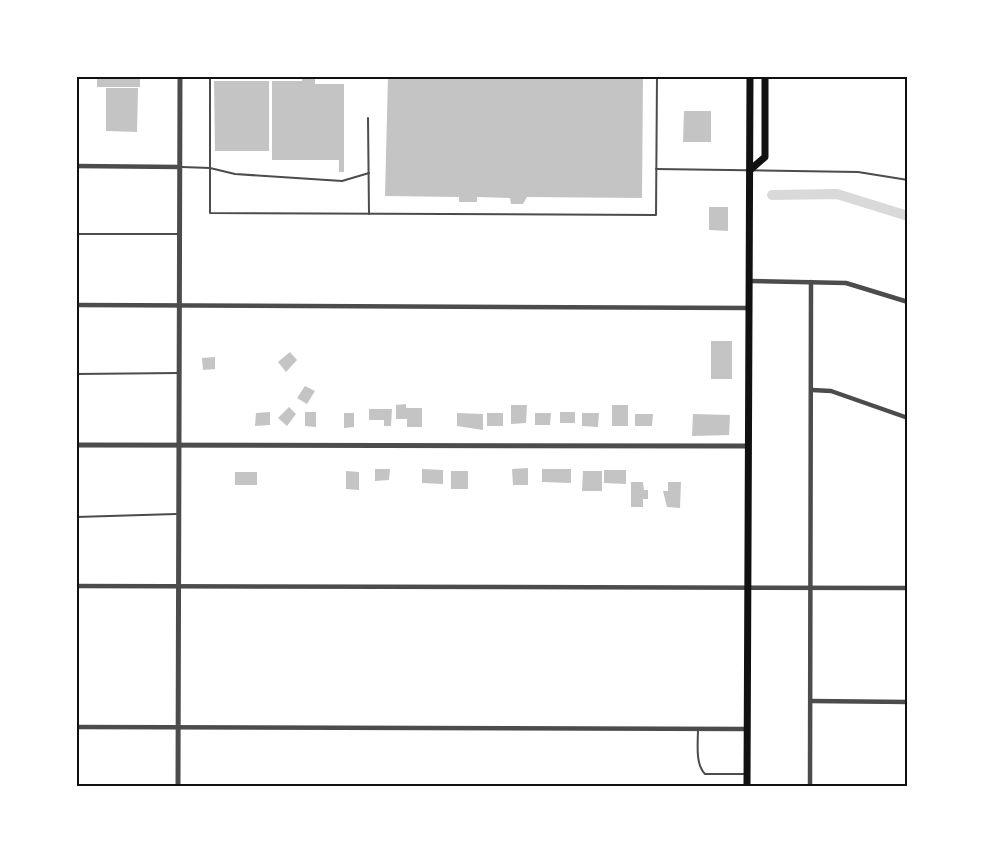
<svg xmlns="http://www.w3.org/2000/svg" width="984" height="863" viewBox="0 0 984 863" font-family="Karla,sans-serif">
  <rect width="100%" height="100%" fill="#fff"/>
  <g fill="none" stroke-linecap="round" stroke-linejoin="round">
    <polyline stroke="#d9d9d9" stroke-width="10" points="772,195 837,194 908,216"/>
  </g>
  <g fill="#c4c4c4">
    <rect x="97" y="76" width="43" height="11"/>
    <polygon points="302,76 315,76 315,84 344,84 344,172 339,172 339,160 272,160 272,81 302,81"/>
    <polygon points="388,76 643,76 642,198 527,197 523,204 511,204 510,198 477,197 477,202 459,202 459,197 385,196"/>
    <polygon points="214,81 269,81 269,151 215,151"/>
    <polygon points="106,88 138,88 137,132 106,131"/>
    <polygon points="684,111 711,111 711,142 683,142"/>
    <polygon points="709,207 728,207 728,231 709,230"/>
    <rect x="711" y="341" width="21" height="38"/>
    <polygon points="290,352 297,360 286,372 278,362"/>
    <polygon points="215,357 215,369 203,370 202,358"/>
    <polygon points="305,386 315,391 307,404 297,398"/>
    <polygon points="406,404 406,408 422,408 422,427 407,427 407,419 396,419 396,405"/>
    <polygon points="511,405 527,405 526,423 511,424"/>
    <rect x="612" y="405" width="16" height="21"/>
    <polygon points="289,407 296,414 287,426 278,418"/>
    <polygon points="369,409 392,409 391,426 384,426 384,420 369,420"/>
    <polygon points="270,412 270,425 255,426 256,413"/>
    <polygon points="305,412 316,412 316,427 305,426"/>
    <rect x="560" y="412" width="15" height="11"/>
    <polygon points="344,413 354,413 354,427 344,428"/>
    <polygon points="457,413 483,414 483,430 457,426"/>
    <rect x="487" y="413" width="16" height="13"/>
    <polygon points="535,413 551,413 550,425 535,425"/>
    <polygon points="582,413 599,413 598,427 582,426"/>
    <polygon points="635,414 653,414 652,426 635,426"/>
    <polygon points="693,414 730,415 729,435 692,436"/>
    <polygon points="528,468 528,485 513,485 512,469"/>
    <polygon points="375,469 390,469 389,480 375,481"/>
    <polygon points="422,469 443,470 443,484 422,483"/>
    <polygon points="542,469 571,469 571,483 542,482"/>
    <polygon points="604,470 626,470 626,484 604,483"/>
    <polygon points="346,471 359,472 359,490 346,489"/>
    <rect x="451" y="471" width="17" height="18"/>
    <polygon points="583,471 602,471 602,491 582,491"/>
    <rect x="235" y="472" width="22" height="13"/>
    <polygon points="631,482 643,482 644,490 648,490 648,499 643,499 643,507 631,507"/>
    <polygon points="668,482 681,482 680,508 667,507 663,491 668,491"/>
  </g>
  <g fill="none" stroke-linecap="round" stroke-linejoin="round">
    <g stroke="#4c4c4c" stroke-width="2">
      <polyline points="210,76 210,213 656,215 657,76"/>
      <polyline points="368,118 369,214"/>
      <polyline points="182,167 210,168 235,174 342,181 369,173"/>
      <polyline points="656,169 858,172 908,180"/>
      <polyline points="76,234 179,234"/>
      <polyline points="76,374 179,373"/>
      <polyline points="76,517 176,514"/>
      <path d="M698 729C698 743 695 764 705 774H745"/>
    </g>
    <g stroke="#4c4c4c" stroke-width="4.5">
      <polyline points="76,166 180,167"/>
      <polyline points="749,281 846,283 908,302"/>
      <polyline points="76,305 749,308"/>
      <polyline points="812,390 831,391 908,418"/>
      <polyline points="76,586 908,588"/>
      <polyline points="811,701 908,702"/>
      <polyline points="76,727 747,729"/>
      <polyline points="810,786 811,282"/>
    </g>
    <g stroke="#4c4c4c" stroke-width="5">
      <polyline points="76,445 748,446"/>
      <polyline points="178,786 180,76"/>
    </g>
    <g stroke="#111" stroke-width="7">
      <polyline points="750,170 765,157 765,76"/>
      <polyline points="747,786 750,76"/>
    </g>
  </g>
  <rect width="984" height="863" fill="none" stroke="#ffffff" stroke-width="156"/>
  <rect x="78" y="78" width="828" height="707" fill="none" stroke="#111" stroke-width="2"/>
</svg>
